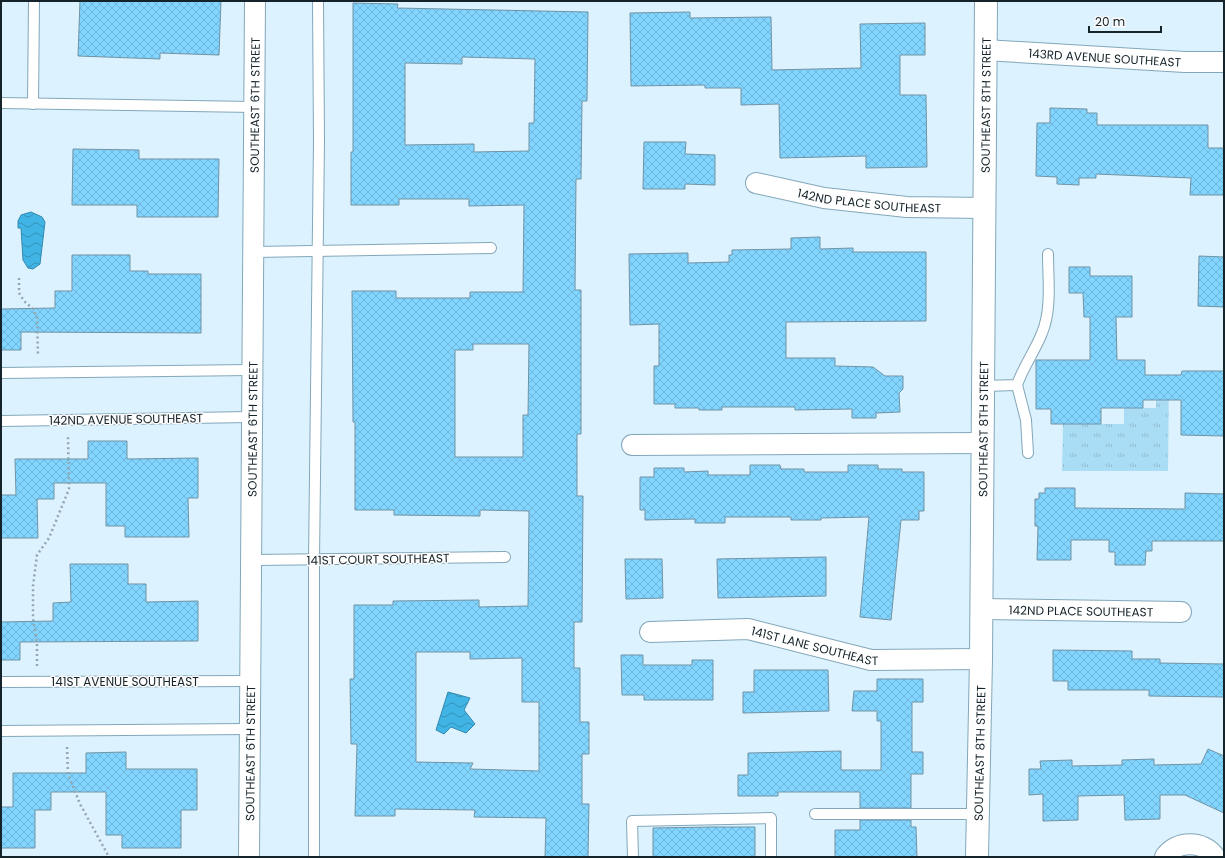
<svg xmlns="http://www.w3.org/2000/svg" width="1225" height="858" viewBox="0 0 1225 858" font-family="Poppins,sans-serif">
  <defs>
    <pattern id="grass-tufts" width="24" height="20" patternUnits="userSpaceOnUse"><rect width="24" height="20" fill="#a9dcf5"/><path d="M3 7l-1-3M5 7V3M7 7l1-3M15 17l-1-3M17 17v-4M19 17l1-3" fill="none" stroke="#91bcd2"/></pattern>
    <pattern id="water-waves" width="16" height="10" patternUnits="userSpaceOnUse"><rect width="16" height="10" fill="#41b4e6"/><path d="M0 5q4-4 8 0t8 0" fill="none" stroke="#3592bb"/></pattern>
    <pattern id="building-cross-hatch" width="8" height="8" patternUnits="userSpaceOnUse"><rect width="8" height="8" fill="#82d5fe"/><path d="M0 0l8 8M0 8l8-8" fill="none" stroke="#6fb7da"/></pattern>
  </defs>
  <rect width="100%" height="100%" fill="#dcf2fe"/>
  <polygon fill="url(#grass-tufts)" points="1156,375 1169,375 1168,471 1062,471 1063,424 1124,424 1124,408 1156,408"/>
  <g fill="url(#water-waves)" stroke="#3488ae">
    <polygon points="31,212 42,217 45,222 40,264 33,269 28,268 23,260 21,228 18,228 18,221 21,215"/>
    <polygon points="448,692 470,698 464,710 475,724 466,733 451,727 444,734 436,730"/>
  </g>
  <g fill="url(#building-cross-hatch)" stroke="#7093a5" fill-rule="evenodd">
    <polygon points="80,1 221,1 219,55 160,53 160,59 78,56"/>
    <path d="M353 3 398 4 397 8 588 12 587 101H582L581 179H576L575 290H581V434H577V496H583L582 622H574V668H580V722H589V754H582V804H589L588 857H545L546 818 474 817 475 810 395 809V816H355L357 744H351L350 679H354V605H393V601L479 600V607L528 606 529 511 480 510V516L394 515V510H355V422H353L352 291H396V298H470V292H523L524 205 469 206V199H399V205H351V152H353ZM462 57 535 59 534 123H529V151L474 152V144L405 145V63L462 64ZM473 344H529L528 415H523V457H455V350H473ZM416 652H470V659L522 658V702H539V771L470 769 473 763 416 762Z"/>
    <polygon points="690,12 690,18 771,17 772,70 861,68 860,24 925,23 925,55 900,55 900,95 926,95 927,167 866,168 866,156 780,158 779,104 741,105 741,88 705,88 705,85 631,86 630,13"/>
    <polygon points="1050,108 1087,109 1087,113 1097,113 1097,125 1208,125 1208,148 1224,148 1224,195 1190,195 1191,178 1096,174 1096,178 1079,178 1079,185 1057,184 1057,177 1036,176 1037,123 1050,123"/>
    <polygon points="644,142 686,142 685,154 715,155 715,185 685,184 685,189 643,189"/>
    <polygon points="73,149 139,150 139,159 219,159 218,217 137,217 137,205 72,205"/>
    <polygon points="820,237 820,249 853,248 853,252 926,252 926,321 786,322 786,358 835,358 835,366 873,367 885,376 903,376 903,389 899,393 900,412 876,413 876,418 852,418 852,409 795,410 795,407 722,407 722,410 699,410 699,408 675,408 675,404 654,404 654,366 659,366 659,324 630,325 629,254 688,253 688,263 729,262 729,255 732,255 732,250 791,249 791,238"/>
    <polygon points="72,255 130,255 130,271 148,271 148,274 201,274 201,333 21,332 21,350 1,350 1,309 55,308 55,291 72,291"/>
    <polygon points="1199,256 1224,257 1224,307 1198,306"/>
    <polygon points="1069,267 1090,267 1090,276 1132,276 1132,317 1116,317 1117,360 1145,360 1145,375 1181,375 1182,371 1224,371 1224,436 1181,435 1181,400 1143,400 1143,408 1101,408 1101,424 1051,424 1051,409 1036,409 1036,360 1090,360 1090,317 1084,317 1083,293 1069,293"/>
    <polygon points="88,441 127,441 127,459 198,458 198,498 188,498 189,537 125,537 125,526 106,526 106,483 54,483 54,499 37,499 38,538 1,538 1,495 16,495 15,459 88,459"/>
    <polygon points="750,465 780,465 781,469 804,469 804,472 848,472 848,465 878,465 878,469 902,469 902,472 924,472 924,511 919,511 919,520 901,520 891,620 860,617 869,517 821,518 821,520 791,520 791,517 725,517 725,523 695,523 695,519 645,520 645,510 640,510 640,477 654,477 654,468 684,468 684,472 708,471 708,475 750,475"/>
    <polygon points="1045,488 1075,488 1075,508 1185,509 1185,493 1224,494 1224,541 1152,541 1152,551 1146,551 1145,565 1115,565 1115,552 1109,552 1109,540 1071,540 1071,560 1037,560 1038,526 1035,526 1035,499 1039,499 1039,493 1045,493"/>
    <polygon points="826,557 826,596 718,598 717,559"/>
    <polygon points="625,559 662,559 663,598 626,599"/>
    <polygon points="70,564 128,564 128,584 146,584 146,602 198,601 198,641 20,642 20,660 1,660 1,622 53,621 53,603 71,602"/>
    <polygon points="1053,650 1132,651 1132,659 1160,659 1160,663 1224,664 1224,697 1149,696 1149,690 1068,690 1068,681 1053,681"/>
    <polygon points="621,655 643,655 643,665 692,665 692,660 713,660 713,700 644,700 644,695 622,695"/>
    <polygon points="754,670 828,670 829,711 743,713 743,692 754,692"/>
    <polygon points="877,679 923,679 923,702 912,702 912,752 923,752 923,774 911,774 911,808 860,808 860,792 778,792 778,796 738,796 738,775 748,775 748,753 841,751 841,770 881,770 881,721 877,721 877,711 852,711 854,691 877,691"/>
    <polygon points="1208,749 1224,756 1224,813 1185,795 1160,795 1160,819 1125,820 1124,795 1078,796 1078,820 1043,821 1043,794 1029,795 1029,769 1041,769 1040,761 1072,760 1072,766 1122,765 1122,760 1154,759 1154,765 1201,764"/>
    <polygon points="126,752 126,769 197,769 197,810 181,810 181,848 122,848 122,835 106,835 106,792 51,792 51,810 35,810 35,848 1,848 1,807 13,807 13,773 86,773 86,753"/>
    <polygon points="860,820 911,820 911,827 916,827 917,857 835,857 835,830 860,830"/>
    <polygon points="713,827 755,827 755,857 653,857 653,828"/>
  </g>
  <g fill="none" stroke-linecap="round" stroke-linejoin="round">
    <defs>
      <g id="lane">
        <polyline points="1,103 254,107"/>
        <polyline points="33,104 34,1"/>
        <polyline points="253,252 491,248"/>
        <polyline points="1,373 251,370"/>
        <polyline points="1017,385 1026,420 1028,453"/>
        <path d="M983 386 1017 385C1023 367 1035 351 1042 333 1052 309 1048 279 1048 254"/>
        <polyline points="1,421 251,417"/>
        <polyline points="251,560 505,557"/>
        <polyline points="1,682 249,681"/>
        <polyline points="1,731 249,729"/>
        <polyline points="815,814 977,814"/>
        <polyline points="314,857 314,560 319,141 318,1"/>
        <polyline points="633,857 632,821 771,818 771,857"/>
      </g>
      <g id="street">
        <path id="s1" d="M985 50 1185 62H1224"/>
        <path id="s2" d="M756 183 824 198 907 207 984 208"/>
        <polyline points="632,445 982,443"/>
        <path id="s3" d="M982 609 1181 612"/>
        <path id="s4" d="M650 632 748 629 871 660 981 659"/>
        <path id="s5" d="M249 857 255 1"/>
        <path d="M1165 857C1176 840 1204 840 1215 857"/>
      </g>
      <g id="secondary">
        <path id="s6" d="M977 857 981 659 986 1"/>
      </g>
    </defs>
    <use href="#lane" stroke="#83a7b9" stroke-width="12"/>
    <use href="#street" stroke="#83a7b9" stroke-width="22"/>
    <use href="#secondary" stroke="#83a7b9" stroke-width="24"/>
    <g stroke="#93a6b0" stroke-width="2.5" stroke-dasharray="2 3" stroke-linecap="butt">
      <polyline points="19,278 19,293 24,301 33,309 37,317 38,356"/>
      <polyline points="37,666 37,644 33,618 33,586 37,555 49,538 69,489 68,437"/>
      <polyline points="67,747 68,774 80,804 109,857"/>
    </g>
    <use href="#lane" stroke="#fff" stroke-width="10"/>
    <use href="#street" stroke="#fff" stroke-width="20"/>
    <use href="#secondary" stroke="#fff" stroke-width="22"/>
  </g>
  <g text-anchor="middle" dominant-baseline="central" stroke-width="3" stroke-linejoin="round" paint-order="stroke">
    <g font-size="12" fill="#15232a" stroke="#fbfbfb">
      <text stroke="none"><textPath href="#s1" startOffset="120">143RD AVENUE SOUTHEAST</textPath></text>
      <text stroke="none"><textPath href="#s5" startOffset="752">SOUTHEAST 6TH STREET</textPath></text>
      <text stroke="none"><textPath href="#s6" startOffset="752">SOUTHEAST 8TH STREET</textPath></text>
      <text stroke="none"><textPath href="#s2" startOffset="115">142ND PLACE SOUTHEAST</textPath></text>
      <text transform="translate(126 419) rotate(-1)">142ND AVENUE SOUTHEAST</text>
      <text stroke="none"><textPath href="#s5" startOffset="428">SOUTHEAST 6TH STREET</textPath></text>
      <text stroke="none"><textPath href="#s6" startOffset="428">SOUTHEAST 8TH STREET</textPath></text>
      <text transform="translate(378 559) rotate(-1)">141ST COURT SOUTHEAST</text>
      <text stroke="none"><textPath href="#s3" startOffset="99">142ND PLACE SOUTHEAST</textPath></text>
      <text stroke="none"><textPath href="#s4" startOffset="167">141ST LANE SOUTHEAST</textPath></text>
      <text x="125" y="681">141ST AVENUE SOUTHEAST</text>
      <text stroke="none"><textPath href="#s5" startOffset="104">SOUTHEAST 6TH STREET</textPath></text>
      <text stroke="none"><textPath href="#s6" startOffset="104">SOUTHEAST 8TH STREET</textPath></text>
    </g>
  </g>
  <rect width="1225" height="858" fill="none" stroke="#15232a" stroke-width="4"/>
  <path d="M1089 26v6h72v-6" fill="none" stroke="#15232a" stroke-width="2"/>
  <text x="1095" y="26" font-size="12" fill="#15232a" stroke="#fbfbfb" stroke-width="3" paint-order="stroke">20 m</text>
</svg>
